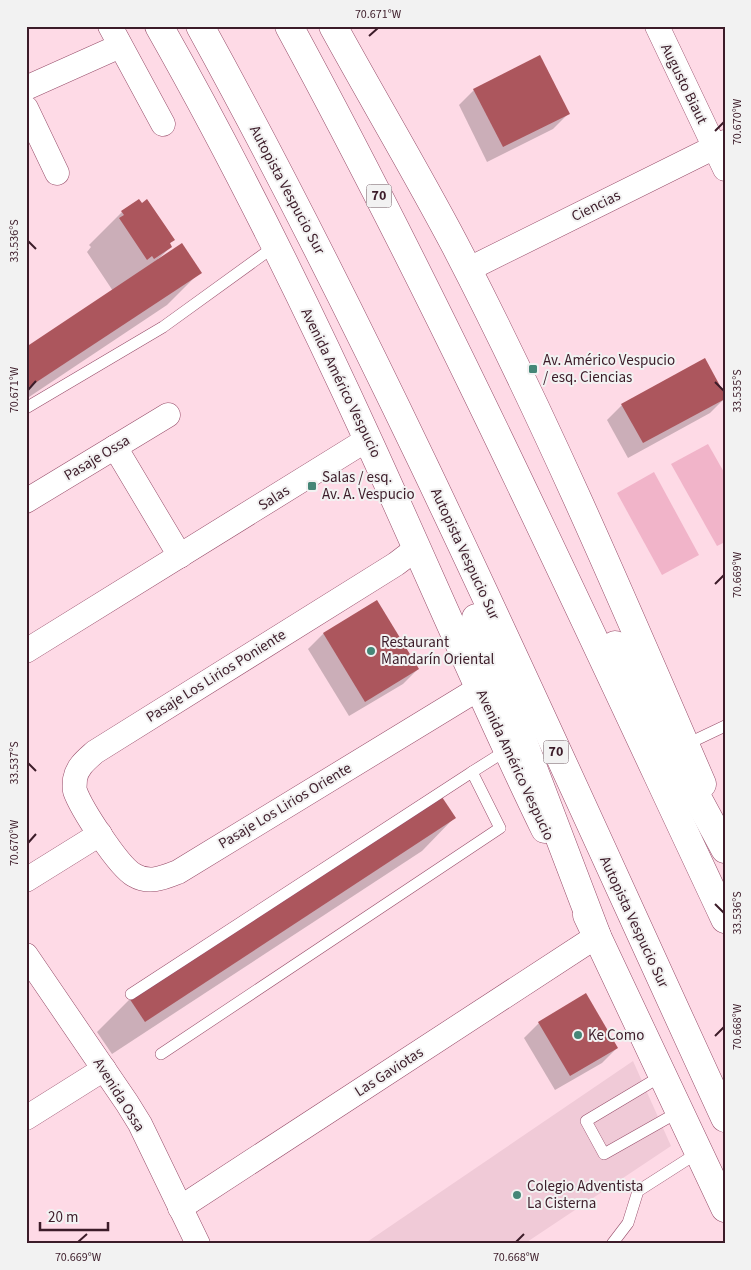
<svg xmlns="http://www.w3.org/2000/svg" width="751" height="1270" viewBox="0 0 751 1270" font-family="'Source Sans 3',sans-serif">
  <rect width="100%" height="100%" fill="#fedae6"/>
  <polygon fill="#f0cad7" points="633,1061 671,1146 524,1244 364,1244"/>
  <g fill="#f1b4c9">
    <polygon points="708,444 725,474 725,542 717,546 671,464"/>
    <polygon points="654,472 699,555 662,575 617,493"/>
  </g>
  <g fill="#0003">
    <polygon points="474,90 568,114 553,129 487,162 459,105"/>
    <polygon points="122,212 174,240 169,244 171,247 158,259 200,272 167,305 26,399 26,348 113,291 87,252 91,247 89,245"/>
    <polygon points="725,398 710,413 628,458 607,420 622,405"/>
    <polygon points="376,601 418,669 403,684 349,716 308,649 323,634"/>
    <polygon points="454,818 422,851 112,1054 97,1032 130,999"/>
    <polygon points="539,1023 617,1048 602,1063 555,1090 524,1038"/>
  </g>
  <g fill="#ac565d">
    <polygon points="540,55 570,114 503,147 473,89"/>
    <polygon points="139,199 142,203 147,199 175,240 170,243 172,247 154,259 152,256 147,260 119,218 124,215 121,211"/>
    <polygon points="182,243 202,273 26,389 26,347"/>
    <polygon points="705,358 725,395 725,399 643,443 621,404"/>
    <polygon points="377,600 419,669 365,702 323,633"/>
    <polygon points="440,794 456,818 145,1022 129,998"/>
    <polygon points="586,993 618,1048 570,1076 538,1022"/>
  </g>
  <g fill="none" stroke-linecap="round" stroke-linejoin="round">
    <defs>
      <g id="lane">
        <polyline points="26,408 163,327 275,246"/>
        <polyline points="685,745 725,726"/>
        <polyline points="472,772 507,750"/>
        <polyline points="131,994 472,772 500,828 161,1054"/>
        <polyline points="663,1075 586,1121 604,1154 680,1111"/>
        <polyline points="612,1244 628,1223 638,1191 699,1152"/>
      </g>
      <g id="street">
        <polyline points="110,26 163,124"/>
        <polyline points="657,26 725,169"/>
        <polyline points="26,88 120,46"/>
        <polyline points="26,108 57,173"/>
        <polyline points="467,270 725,142"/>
        <polyline points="115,447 180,556"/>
        <polyline points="26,501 168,415"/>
        <path d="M417 548 396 564 95 752C86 760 77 767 75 779 75 783 74 788 75 791 81 808 118 866 134 875 149 884 163 878 178 872L478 689"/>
        <polyline points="26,651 368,439"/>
        <polyline points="26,880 100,834"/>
        <polyline points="26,955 127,1103 140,1124 198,1244"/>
        <polyline points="26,1118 104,1069"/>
        <polyline points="180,1208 597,936"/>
      </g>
      <g id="primary">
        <path d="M159 26C235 160 305 302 369 442 428 571 483 702 545 829"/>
        <path d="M333 26C373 99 416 171 455 245 546 420 624 603 702 784"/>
        <polyline points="587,915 725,1208"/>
      </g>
      <g id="highway">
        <path d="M200 26C395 380 556 751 725 1118"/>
        <path d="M289 26C447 317 584 619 725 919"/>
        <polyline points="476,618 597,936"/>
        <polyline points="615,645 725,849"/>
      </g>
    </defs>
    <use href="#lane" stroke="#964c69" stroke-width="12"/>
    <use href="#street" stroke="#964c69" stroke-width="25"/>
    <use href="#primary" stroke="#964c69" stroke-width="29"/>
    <use href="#highway" stroke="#964c69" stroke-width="29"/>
    <use href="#lane" stroke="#fff" stroke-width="11"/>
    <use href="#street" stroke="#fff" stroke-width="24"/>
    <use href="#primary" stroke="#fff" stroke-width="28"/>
    <use href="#highway" stroke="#fff" stroke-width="28"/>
  </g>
  <path fill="none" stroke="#3c1c29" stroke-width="2" d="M369 36 378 28M715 131 724 122M28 241 36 249M715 382 724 391M28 390 36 381M715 584 724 575M28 763 36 771M28 843 36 834M715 904 724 913M715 1036 724 1027M78 1242 87 1234M516 1242 524 1234"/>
  <g fill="#458677" stroke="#f2f2f2" stroke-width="2">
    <rect x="528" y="364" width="10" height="10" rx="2.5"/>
    <rect x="307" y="481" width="10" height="10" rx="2.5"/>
    <circle cx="371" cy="651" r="5"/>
    <circle cx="578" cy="1035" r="5"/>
    <circle cx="517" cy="1195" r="5"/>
  </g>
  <g text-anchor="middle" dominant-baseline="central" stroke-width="4" stroke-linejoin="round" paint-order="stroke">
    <g fill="#f2f2f2" stroke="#735c65" stroke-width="1">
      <rect x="366.5" y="184.5" width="25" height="23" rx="4"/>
      <rect x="543.5" y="740.5" width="25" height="23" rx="4"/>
    </g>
    <g font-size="14" font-weight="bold" fill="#3c1c29">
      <text x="379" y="196">70</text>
      <text x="556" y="752">70</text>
    </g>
    <g font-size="15" fill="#3c1c29" stroke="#f2f2f2">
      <text transform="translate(684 84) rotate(64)">Augusto Biaut</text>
      <text transform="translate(287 190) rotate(62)">Autopista Vespucio Sur</text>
      <text transform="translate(596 206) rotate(-26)">Ciencias</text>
      <text transform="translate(341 383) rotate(64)">Avenida Américo Vespucio</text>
      <text transform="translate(97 458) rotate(-31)">Pasaje Ossa</text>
      <text transform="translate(274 498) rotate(-32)">Salas</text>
      <text transform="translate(465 554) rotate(65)">Autopista Vespucio Sur</text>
      <text transform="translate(216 676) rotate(-32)">Pasaje Los Lirios Poniente</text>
      <text transform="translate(515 765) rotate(65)">Avenida Américo Vespucio</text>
      <text transform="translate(285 806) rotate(-31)">Pasaje Los Lirios Oriente</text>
      <text transform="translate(634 922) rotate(65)">Autopista Vespucio Sur</text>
      <text transform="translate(389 1072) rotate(-33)">Las Gaviotas</text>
      <text transform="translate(119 1095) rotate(58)">Avenida Ossa</text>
    </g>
    <g font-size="15" fill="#3c1c29" stroke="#f2f2f2" text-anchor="start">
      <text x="543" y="360">Av. Américo Vespucio<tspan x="543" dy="17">/ esq. Ciencias</tspan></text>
      <text x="322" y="477">Salas / esq.<tspan x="322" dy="17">Av. A. Vespucio</tspan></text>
      <text x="381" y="642">Restaurant<tspan x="381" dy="17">Mandarín Oriental</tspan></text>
      <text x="588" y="1035">Ke Como</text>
      <text x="527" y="1186">Colegio Adventista<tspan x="527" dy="17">La Cisterna</tspan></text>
    </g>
  </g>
  <rect width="751" height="1270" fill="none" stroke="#f2f2f2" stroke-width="55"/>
  <path d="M40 1222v8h68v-8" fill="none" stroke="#3c1c29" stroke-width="2.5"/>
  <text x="48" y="1222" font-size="15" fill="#3c1c29" stroke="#f2f2f2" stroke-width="4" paint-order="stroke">20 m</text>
  <rect x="28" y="28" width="696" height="1214" fill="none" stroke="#3c1c29" stroke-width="2"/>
  <g font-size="12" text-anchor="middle" fill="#3c1c29">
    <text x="378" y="18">70.671°W</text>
    <text transform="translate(737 122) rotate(-90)" y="4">70.670°W</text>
    <text transform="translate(14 241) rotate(-90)" y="4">33.536°S</text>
    <text transform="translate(14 390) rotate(-90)" y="4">70.671°W</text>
    <text transform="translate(737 391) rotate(-90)" y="4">33.535°S</text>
    <text transform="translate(737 575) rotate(-90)" y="4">70.669°W</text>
    <text transform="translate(14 763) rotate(-90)" y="4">33.537°S</text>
    <text transform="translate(14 843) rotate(-90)" y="4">70.670°W</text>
    <text transform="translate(737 913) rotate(-90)" y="4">33.536°S</text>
    <text transform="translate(737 1027) rotate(-90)" y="4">70.668°W</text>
    <text x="78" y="1261">70.669°W</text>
    <text x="516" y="1261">70.668°W</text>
  </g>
</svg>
